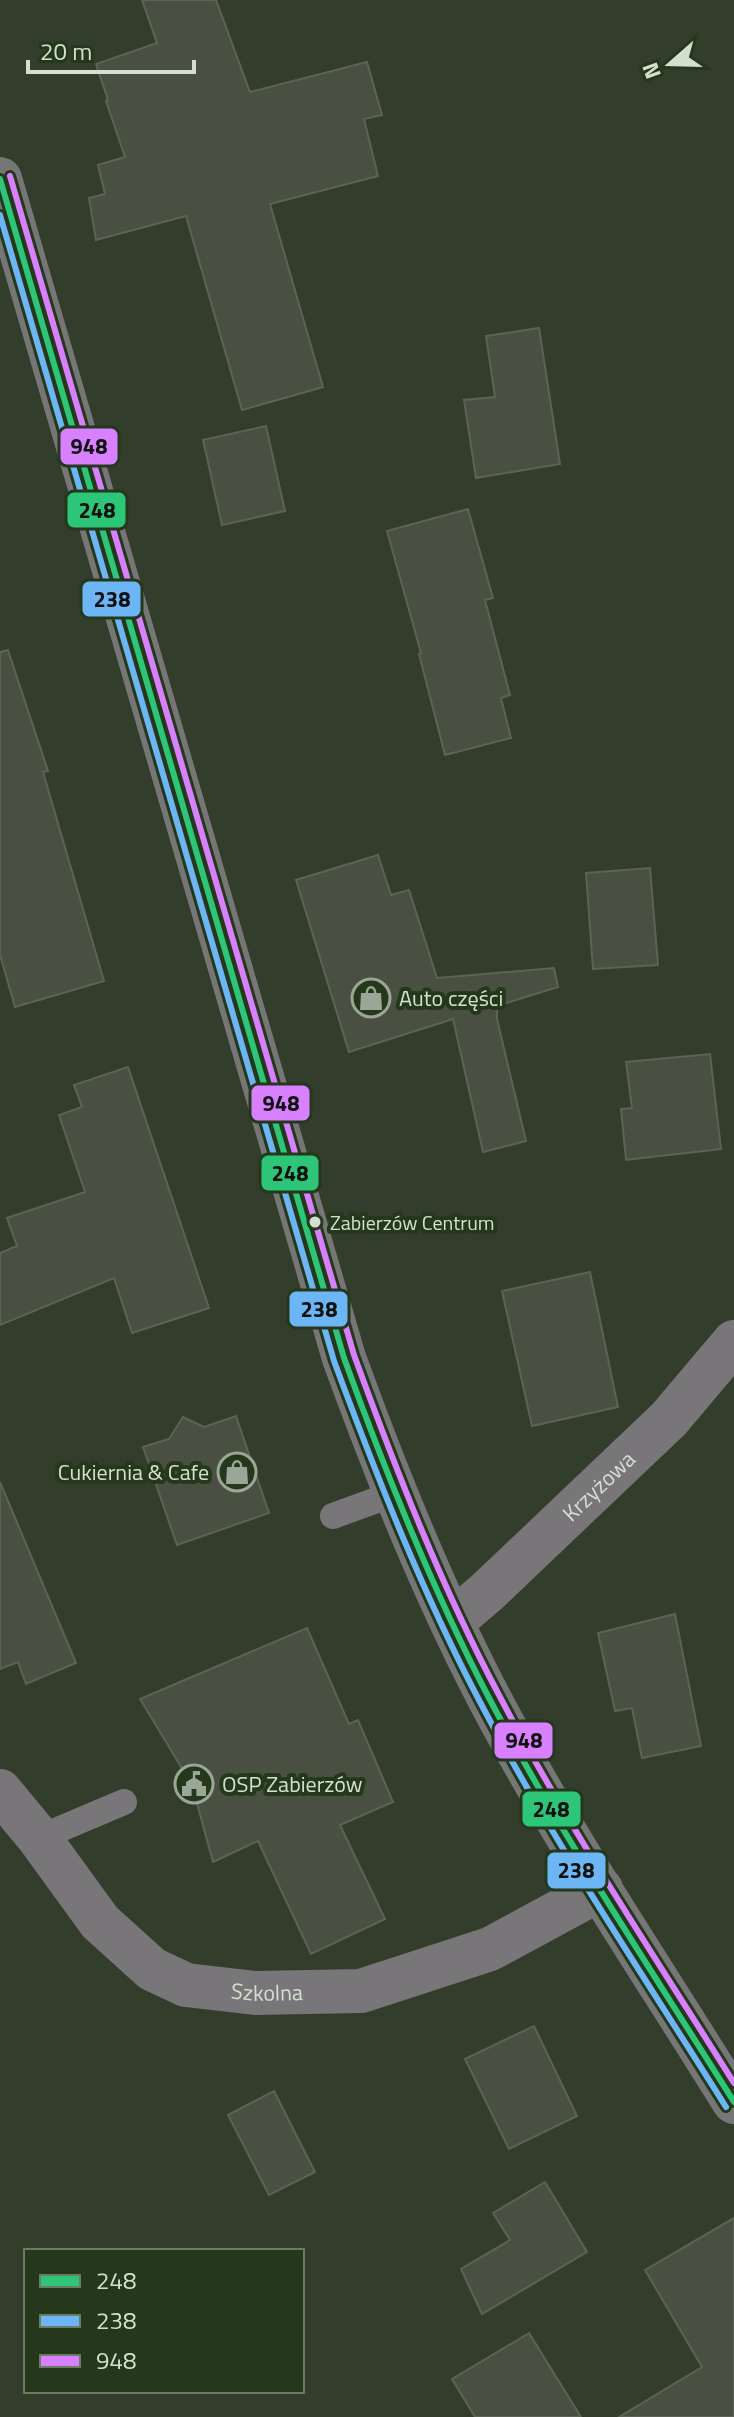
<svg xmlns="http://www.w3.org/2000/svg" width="734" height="2417" viewBox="0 0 734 2417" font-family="'Titillium Web',sans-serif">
  <rect width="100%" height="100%" fill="#323d2c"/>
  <g fill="#4a5041" stroke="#5c6354" stroke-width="2">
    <polygon points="142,0 216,0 250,92 367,62 382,115 364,119 378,176 270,204 323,387 242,410 186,216 96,240 89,198 105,194 98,165 125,157 106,101 108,100 96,64 157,43"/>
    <polygon points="539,328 560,464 476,478 464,400 495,397 486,336"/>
    <polygon points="266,426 285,511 222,525 203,440"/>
    <polygon points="468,509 493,598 485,600 510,695 501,698 511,738 445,755 419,654 421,653 387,531"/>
    <polygon points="8,650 48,771 43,772 104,981 15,1007 0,955 0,652"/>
    <polygon points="378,855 391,895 409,890 437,978 554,968 558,987 497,1006 497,1019 526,1141 483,1152 453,1019 349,1052 296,880"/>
    <polygon points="650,868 658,965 593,969 586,873"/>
    <polygon points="710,1054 721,1149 626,1160 621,1109 632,1108 626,1062"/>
    <polygon points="128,1067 209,1308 132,1333 114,1278 0,1325 0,1253 17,1246 7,1218 85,1192 59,1115 82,1107 74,1085"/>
    <polygon points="590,1272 618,1407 532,1426 502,1291"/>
    <polygon points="236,1416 269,1513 177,1545 143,1447 169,1439 183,1417 204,1427"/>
    <polygon points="0,1482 76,1663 26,1684 18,1662 0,1669"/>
    <polygon points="675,1614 701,1746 642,1758 632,1708 615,1711 598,1633"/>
    <polygon points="307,1628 349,1724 358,1720 393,1802 340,1825 385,1919 311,1954 258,1841 213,1862 192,1785 140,1699"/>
    <polygon points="534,2026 577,2116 509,2149 465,2059"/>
    <polygon points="274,2091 315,2172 269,2195 228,2115"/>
    <polygon points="545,2182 587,2252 482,2314 461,2269 510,2240 493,2213"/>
    <polygon points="734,2218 734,2417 619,2417 702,2367 645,2270"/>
    <polygon points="529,2333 581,2417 475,2417 452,2379"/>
  </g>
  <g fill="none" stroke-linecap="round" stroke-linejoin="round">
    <g stroke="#79767a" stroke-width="26">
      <polyline points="333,1516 396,1493"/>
      <polyline points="39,1838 124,1802"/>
    </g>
    <g stroke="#79767a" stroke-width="44">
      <path id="s1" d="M452 1622 487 1592 669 1419 734 1342"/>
      <path id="s2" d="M0 1791 39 1838 100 1922 152 1969 186 1985 255 1993 361 1991 490 1949 601 1889"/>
    </g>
    <path stroke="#767676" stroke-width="44" d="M0 179 344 1358C386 1474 432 1589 489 1698 562 1837 651 1968 734 2102"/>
    <defs>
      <path id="bus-1" d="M0 179 344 1358C386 1474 432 1589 489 1698 562 1837 651 1969 734 2102"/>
      <path id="bus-2" d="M0 215 334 1361C377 1477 422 1592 480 1702 553 1842 642 1973 726 2107"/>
      <path id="bus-3" d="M10 176 354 1355C396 1470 441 1586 499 1695 569 1829 654 1955 734 2083"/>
    </defs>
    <use href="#bus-1" stroke="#25381c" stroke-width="12"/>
    <use href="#bus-2" stroke="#25381c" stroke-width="12"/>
    <use href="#bus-3" stroke="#25381c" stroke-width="12"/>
    <use href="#bus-1" stroke="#2dc577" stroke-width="6"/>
    <use href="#bus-2" stroke="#6db6f5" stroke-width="6"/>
    <use href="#bus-3" stroke="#d880ff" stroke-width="6"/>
  </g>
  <defs>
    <symbol id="shop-ring" viewBox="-11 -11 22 22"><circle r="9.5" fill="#25381c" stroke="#9ba796" stroke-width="1.5"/><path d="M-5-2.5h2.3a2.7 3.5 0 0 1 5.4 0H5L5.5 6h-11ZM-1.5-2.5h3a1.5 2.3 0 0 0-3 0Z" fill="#9ba796"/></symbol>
    <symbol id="civic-ring" viewBox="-11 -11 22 22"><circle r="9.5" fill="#25381c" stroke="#9ba796" stroke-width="1.5"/><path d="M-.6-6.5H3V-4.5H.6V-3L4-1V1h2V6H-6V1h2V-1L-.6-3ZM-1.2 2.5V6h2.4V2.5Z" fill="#9ba796"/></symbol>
  </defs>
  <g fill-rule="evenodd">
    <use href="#shop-ring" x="349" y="976" width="44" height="44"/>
    <use href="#shop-ring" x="215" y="1450" width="44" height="44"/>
    <use href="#civic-ring" x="172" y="1762" width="44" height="44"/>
  </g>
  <circle fill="#d4e0cf" stroke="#25381c" stroke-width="3" cx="315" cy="1222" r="7"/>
  <g text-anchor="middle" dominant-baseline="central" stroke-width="8" stroke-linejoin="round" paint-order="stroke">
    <g font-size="20" fill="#d4e0cf" stroke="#25381c" text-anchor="start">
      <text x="330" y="1222">Zabierzów Centrum</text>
    </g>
    <g font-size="22" fill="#d4e0cf" stroke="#25381c" text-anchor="start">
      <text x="399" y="998">Auto części</text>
      <text x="209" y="1472" text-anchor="end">Cukiernia &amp; Cafe</text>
      <text x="222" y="1784">OSP Zabierzów</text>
    </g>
    <g font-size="22" fill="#d4e0cf" stroke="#25381c">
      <text stroke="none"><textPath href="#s1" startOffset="200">Krzyżowa</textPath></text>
      <text stroke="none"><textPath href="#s2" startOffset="354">Szkolna</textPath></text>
    </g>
  </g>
  <g stroke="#25381c" stroke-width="3">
    <rect x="59" y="427" width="60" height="39" rx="8" fill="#d880ff"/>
    <rect x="66" y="491" width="61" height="38" rx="8" fill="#2dc577"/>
    <rect x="81" y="580" width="61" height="38" rx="8" fill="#6db6f5"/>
    <rect x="250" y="1084" width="61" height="38" rx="8" fill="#d880ff"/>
    <rect x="260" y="1154" width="60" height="38" rx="8" fill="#2dc577"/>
    <rect x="288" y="1290" width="61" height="38" rx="8" fill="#6db6f5"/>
    <rect x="493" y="1721" width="61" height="39" rx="8" fill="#d880ff"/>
    <rect x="521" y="1790" width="61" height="38" rx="8" fill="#2dc577"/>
    <rect x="546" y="1851" width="61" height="39" rx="8" fill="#6db6f5"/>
  </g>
  <g font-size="22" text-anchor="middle" font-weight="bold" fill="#111">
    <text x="89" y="454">948</text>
    <text x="97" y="518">248</text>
    <text x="112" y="607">238</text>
    <text x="281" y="1111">948</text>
    <text x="290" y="1181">248</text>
    <text x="319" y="1317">238</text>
    <text x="524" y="1748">948</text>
    <text x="551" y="1817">248</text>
    <text x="576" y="1878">238</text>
  </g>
  <rect x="24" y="2249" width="280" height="144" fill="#25381c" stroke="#6b7b64" stroke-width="2"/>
  <rect x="40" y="2275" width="40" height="12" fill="#2dc577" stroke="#6b7b64" stroke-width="2"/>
  <text x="96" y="2289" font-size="24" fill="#d4e0cf">248</text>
  <rect x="40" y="2315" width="40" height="12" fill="#6db6f5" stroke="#6b7b64" stroke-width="2"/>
  <text x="96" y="2329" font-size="24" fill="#d4e0cf">238</text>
  <rect x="40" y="2355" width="40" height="12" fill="#d880ff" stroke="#6b7b64" stroke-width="2"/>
  <text x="96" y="2369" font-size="24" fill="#d4e0cf">948</text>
  <g transform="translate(670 64) rotate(250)" stroke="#25381c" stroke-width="6" paint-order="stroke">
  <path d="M0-6L14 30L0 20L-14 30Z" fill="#d4e0cf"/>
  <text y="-12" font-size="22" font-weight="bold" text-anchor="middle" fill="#d4e0cf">N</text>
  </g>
  <path d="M28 60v12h166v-12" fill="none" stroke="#d4e0cf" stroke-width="4"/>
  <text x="40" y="60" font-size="24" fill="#d4e0cf" stroke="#25381c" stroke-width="6" paint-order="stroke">20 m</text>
</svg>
